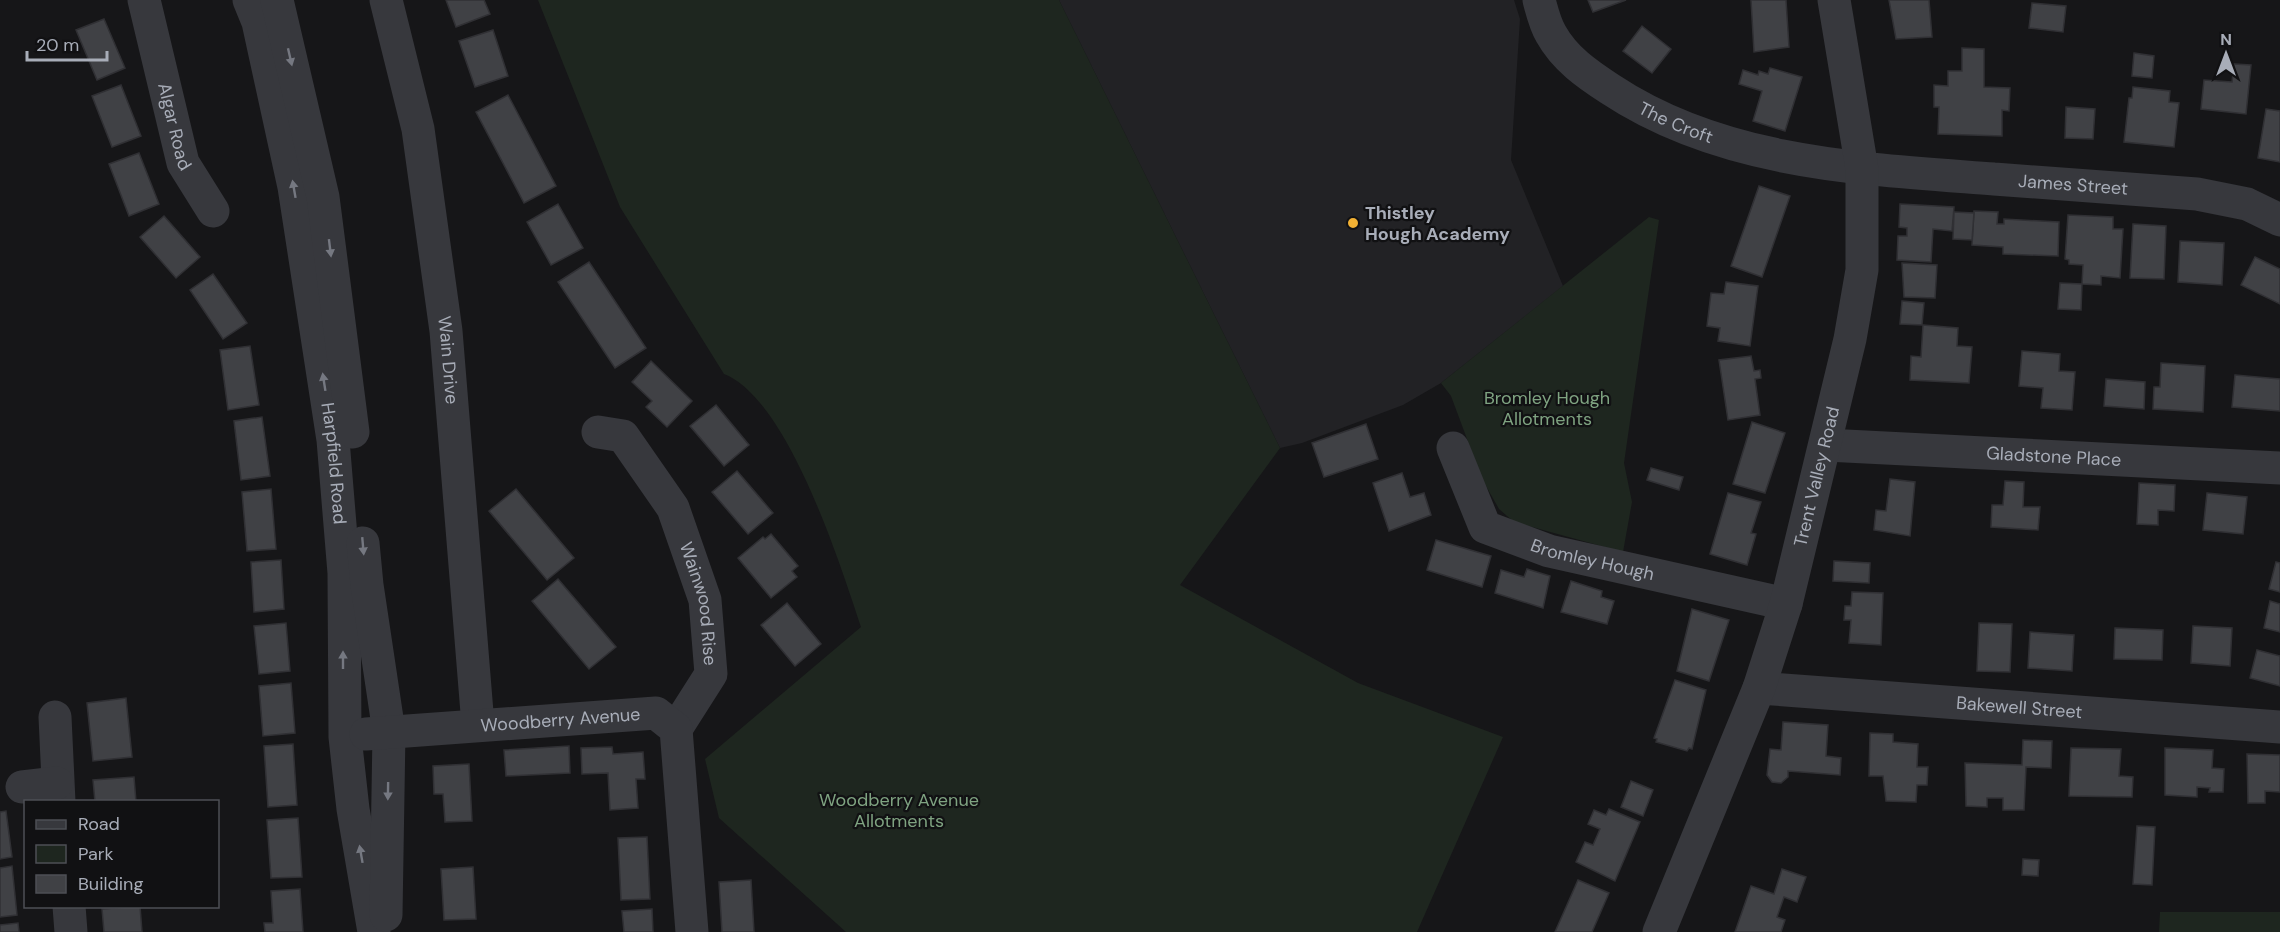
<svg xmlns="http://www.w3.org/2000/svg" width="2280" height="932" viewBox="0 0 2280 932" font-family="'DM Sans',sans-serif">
  <rect width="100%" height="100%" fill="#161618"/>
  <polygon fill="#222225" points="1059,0 1514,0 1520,19 1511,160 1563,286 1441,383 1403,405 1302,443 1280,448"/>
  <g fill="#1e261f">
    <path d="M538 0H1059L1280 448 1180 585 1358 683 1503 737 1417 932H846L719 818 705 759 861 627C840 564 788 399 724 374L620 207Z"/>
    <polygon points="1649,217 1659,220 1624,463 1632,502 1623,552 1514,522 1499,509 1482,479 1451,396 1441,383"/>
    <polygon points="2160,912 2280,912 2280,932 2159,932"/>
  </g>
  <g fill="#404145" stroke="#303034" stroke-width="1.5">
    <polygon points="446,0 484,0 490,14 456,27"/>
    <polygon points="1588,0 1626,0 1593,12"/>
    <polygon points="1751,0 1786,0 1789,47 1754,52"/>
    <polygon points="1889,0 1929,0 1932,37 1896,39"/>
    <polygon points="2032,3 2066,6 2063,32 2029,28"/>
    <polygon points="104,19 125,68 97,80 76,30"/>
    <polygon points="1642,26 1671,49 1652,73 1623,51"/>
    <polygon points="493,30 508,76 475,87 459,41"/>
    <polygon points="1962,48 1984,49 1984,87 2010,88 2009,111 2002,110 2002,136 1938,134 1939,107 1934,107 1934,85 1948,86 1948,71 1962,71"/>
    <polygon points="2134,53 2154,56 2152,78 2132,76"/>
    <polygon points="2234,64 2251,65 2246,114 2201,109 2204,80 2232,82"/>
    <polygon points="1770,68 1802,77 1785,131 1753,121 1762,91 1739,84 1743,70 1758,75 1759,71 1768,74"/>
    <polygon points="121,85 141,136 112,147 92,96"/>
    <polygon points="2133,87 2170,91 2169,102 2179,103 2174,147 2124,142 2129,98 2132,98"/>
    <polygon points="508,95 556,186 524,203 476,112"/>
    <polygon points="2066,107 2095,109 2093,139 2065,138"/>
    <polygon points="2266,109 2280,111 2280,162 2258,158"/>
    <polygon points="139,153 159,204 129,216 109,164"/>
    <polygon points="1759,186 1790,196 1762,277 1731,266"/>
    <polygon points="558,204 583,248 551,265 527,222"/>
    <polygon points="1900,204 1954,207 1952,231 1933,229 1931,262 1897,260 1898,236 1907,236 1907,228 1899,227"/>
    <polygon points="1974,211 1998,212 1997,224 2004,224 2004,219 2059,222 2058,256 2003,254 2003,247 1972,245"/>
    <polygon points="1954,212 1974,213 1972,240 1953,239"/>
    <polygon points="2068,215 2113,217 2113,229 2123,229 2120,278 2101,276 2101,285 2082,284 2083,265 2069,264 2069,260 2065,259"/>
    <polygon points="164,216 200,257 176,278 140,237"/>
    <polygon points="2133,224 2166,226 2164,279 2130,278"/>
    <polygon points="2180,241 2224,243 2222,285 2178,282"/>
    <polygon points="2255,257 2280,269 2280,304 2241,285"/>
    <polygon points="589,262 646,348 615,368 558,282"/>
    <polygon points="1902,263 1937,265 1935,298 1904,297"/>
    <polygon points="213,274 247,323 223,339 190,290"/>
    <polygon points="1726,282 1758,286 1750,346 1718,341 1720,328 1707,326 1711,293 1724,294"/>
    <polygon points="2060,283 2082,284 2081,310 2058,309"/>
    <polygon points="1902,301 1924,303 1922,325 1900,324"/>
    <polygon points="1923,325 1958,328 1957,346 1972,347 1969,383 1910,380 1911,356 1921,357"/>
    <polygon points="250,346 259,405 228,410 220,350"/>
    <polygon points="2022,351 2060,354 2059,371 2075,372 2072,410 2041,408 2043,388 2019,386"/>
    <polygon points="1751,356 1754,371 1760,370 1761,378 1755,379 1760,415 1728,420 1719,360"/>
    <polygon points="651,361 692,401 667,427 646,407 652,401 632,382"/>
    <polygon points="2161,363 2205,366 2203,412 2153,409 2154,387 2160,387"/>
    <polygon points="2235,375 2280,379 2280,411 2232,407"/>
    <polygon points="2106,379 2145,382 2144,409 2104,406"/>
    <polygon points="716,405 749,445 724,466 690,426"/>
    <polygon points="262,417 270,476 241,480 234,421"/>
    <polygon points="1752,422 1785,433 1765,493 1733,484"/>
    <polygon points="1366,424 1378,459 1324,477 1312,443"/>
    <polygon points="1651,468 1683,477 1679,490 1647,480"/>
    <polygon points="737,471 773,513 748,534 712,492"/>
    <polygon points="1402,473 1410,497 1424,493 1431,515 1389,531 1373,483"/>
    <polygon points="1890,479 1915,482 1910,536 1874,530 1876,510 1886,511"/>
    <polygon points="2005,481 2024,482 2023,507 2040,507 2038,530 1991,527 1992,505 2003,505"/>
    <polygon points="2139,483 2175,485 2174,511 2158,510 2158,525 2137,524"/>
    <polygon points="271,489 276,549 247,551 242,492"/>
    <polygon points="516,489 574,558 547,580 489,511"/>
    <polygon points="1728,493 1761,502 1751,533 1756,534 1747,565 1710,554"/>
    <polygon points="2207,493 2247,497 2243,534 2203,530"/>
    <polygon points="771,534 798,566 792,571 797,577 771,598 738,558 763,537 765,539"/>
    <polygon points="1436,540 1491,556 1482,587 1427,570"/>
    <polygon points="281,560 284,609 254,612 251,562"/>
    <polygon points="1834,561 1870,563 1869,583 1833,581"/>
    <polygon points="2276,562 2280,563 2280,592 2269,589"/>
    <polygon points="1527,569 1550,576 1543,608 1495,593 1501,570 1524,577"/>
    <polygon points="558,579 616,647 589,669 532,601"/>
    <polygon points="1571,581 1602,591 1601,597 1614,601 1607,624 1561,612"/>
    <polygon points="1852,592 1883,593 1881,645 1849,643 1851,620 1844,620 1845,606 1851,606"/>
    <polygon points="2270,601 2280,604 2280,632 2264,628"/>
    <polygon points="787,603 821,644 795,666 761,625"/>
    <polygon points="1692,609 1729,620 1709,681 1677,671"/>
    <polygon points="286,623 290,671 259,674 254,626"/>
    <polygon points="1979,623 2012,624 2010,672 1977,671"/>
    <polygon points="2193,626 2232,628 2230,666 2191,663"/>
    <polygon points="2115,628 2163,630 2162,660 2114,659"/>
    <polygon points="2030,632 2074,635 2072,671 2028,668"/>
    <polygon points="2257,650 2280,656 2280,686 2250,678"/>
    <polygon points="1675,680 1706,690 1692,749 1689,748 1687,751 1656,742 1657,739 1654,738"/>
    <polygon points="291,683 295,733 263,736 259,686"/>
    <polygon points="126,698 132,757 93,761 87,703"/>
    <polygon points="1783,722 1828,725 1826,756 1841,758 1840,775 1788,771 1788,777 1781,783 1772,782 1767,775 1770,749 1781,750"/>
    <polygon points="1870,733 1893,734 1893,742 1918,744 1917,767 1928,767 1927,785 1917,785 1916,802 1886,801 1883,776 1869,776"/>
    <polygon points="2023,740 2052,741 2051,768 2026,767 2024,810 2003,810 2003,798 1987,798 1987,807 1966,806 1965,763 2022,765"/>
    <polygon points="293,744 297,805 268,807 264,746"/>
    <polygon points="569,746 570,773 506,776 504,750"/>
    <polygon points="612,747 613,754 643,752 645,779 636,779 638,808 610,810 608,773 582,774 581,748"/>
    <polygon points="2071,748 2121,749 2119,776 2133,777 2132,797 2069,796"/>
    <polygon points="2165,748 2213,750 2212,768 2224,769 2223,792 2209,792 2210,788 2197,787 2197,797 2165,795"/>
    <polygon points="2247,754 2280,755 2280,792 2265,791 2265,803 2248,803"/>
    <polygon points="469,764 472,821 445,822 443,794 434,794 433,766"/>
    <polygon points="134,777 136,802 95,802 93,780"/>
    <polygon points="1631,781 1653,790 1643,816 1621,807"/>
    <polygon points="1609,809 1640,822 1615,881 1576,862 1585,842 1593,845 1600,829 1588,824 1594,810 1606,815"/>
    <polygon points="6,811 12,857 0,859 0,812"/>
    <polygon points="298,818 302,877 271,878 267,820"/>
    <polygon points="2137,826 2155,827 2152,885 2133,884"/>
    <polygon points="647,837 650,899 621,900 618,838"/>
    <polygon points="2023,859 2039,860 2038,876 2022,875"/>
    <polygon points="12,866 17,915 0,917 0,868"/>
    <polygon points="473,867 476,919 444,920 441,869"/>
    <polygon points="1782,869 1806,877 1797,902 1784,897 1777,917 1785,920 1781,932 1735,932 1751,886 1774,894"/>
    <polygon points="751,880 754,932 722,932 719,882"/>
    <polygon points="1578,880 1609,893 1592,932 1555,932"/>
    <polygon points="300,889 303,932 265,932 264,923 273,923 271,891"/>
    <polygon points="140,906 142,932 104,932 102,909"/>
    <polygon points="652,909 653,932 624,932 622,911"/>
    <polygon points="18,923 19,932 0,932 0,925"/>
  </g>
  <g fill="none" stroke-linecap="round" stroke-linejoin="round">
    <g stroke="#37383d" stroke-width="33">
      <path id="s1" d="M144 0 183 163 213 211"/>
      <path id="s2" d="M249 0 258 22 294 187 333 440 344 573 345 737 353 809 374 932"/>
      <polyline points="277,0 323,197 353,432"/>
      <path id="s3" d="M386 0 418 129 446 331 478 725"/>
      <path id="s4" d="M1539 0C1542 11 1545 24 1551 34 1565 59 1587 74 1610 89 1723 164 1863 169 1994 179 2062 184 2130 189 2197 194L2247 204 2280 220"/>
      <path id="s5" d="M598 432 623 436 673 508 705 600 711 674 676 729"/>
      <path id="s6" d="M1826 445 2280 468"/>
      <path id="s7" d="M1453 448 1485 527 1549 551 1786 604"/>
      <polyline points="363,543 367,585 389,732 386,915"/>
      <path id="s8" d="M1759 688 2280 727"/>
      <polyline points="55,717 59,802"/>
      <path id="s9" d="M366 734 656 713 676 729 692 932"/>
      <polyline points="22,787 57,783"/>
      <polyline points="69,906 71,932"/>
      <path id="s10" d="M1659 932 1759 688 1786 604 1850 339 1862 270V169L1834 0"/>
    </g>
  </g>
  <defs><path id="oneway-solid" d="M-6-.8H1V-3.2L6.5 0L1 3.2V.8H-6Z" transform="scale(1.5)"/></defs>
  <g fill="#757881">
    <use href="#oneway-solid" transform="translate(290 57) rotate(77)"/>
    <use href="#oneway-solid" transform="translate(294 189) rotate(-100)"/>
    <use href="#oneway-solid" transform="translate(330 248) rotate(83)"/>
    <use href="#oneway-solid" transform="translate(324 382) rotate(-99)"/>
    <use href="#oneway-solid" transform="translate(363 546) rotate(85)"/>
    <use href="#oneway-solid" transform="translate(343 660) rotate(-90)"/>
    <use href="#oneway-solid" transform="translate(388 791) rotate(91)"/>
    <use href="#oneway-solid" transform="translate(361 854) rotate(-100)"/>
  </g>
  <circle fill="#f2b134" stroke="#111113" stroke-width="2" cx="1353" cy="223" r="6"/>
  <g text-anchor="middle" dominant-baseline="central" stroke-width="4.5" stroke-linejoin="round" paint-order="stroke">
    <g font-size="18" fill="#a8adb8" stroke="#111113">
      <text stroke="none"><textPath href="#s4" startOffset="192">The Croft</textPath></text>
      <text stroke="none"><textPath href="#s1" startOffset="130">Algar Road</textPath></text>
      <text stroke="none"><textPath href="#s4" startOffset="596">James Street</textPath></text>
      <text stroke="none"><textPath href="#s3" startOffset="366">Wain Drive</textPath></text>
      <text stroke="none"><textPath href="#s6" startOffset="228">Gladstone Place</textPath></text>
      <text stroke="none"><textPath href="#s2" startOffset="472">Harpfield Road</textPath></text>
      <text stroke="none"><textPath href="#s10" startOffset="483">Trent Valley Road</textPath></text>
      <text stroke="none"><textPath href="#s7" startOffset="198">Bromley Hough</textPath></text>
      <text stroke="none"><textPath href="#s5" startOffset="213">Wainwood Rise</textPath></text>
      <text stroke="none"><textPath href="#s8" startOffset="261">Bakewell Street</textPath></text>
      <text stroke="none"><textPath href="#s9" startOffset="195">Woodberry Avenue</textPath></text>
    </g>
    <g font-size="18" font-weight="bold" fill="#a8adb8" stroke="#111113" text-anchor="start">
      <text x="1365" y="213">Thistley<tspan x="1365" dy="21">Hough Academy</tspan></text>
    </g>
    <g font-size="18" fill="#7fa381" stroke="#111113">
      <text x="1547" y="398">Bromley Hough<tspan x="1547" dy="21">Allotments</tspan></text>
      <text x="899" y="800">Woodberry Avenue<tspan x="899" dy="21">Allotments</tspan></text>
    </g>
  </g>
  <rect x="24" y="800" width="195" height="108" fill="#111113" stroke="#4d4f55" stroke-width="1.5"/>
  <rect x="36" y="820" width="30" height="9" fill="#37383d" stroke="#4d4f55" stroke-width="1.5"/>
  <text x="78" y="830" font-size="18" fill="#a8adb8">Road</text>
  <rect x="36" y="845" width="30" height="18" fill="#1e261f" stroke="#4d4f55" stroke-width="1.5"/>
  <text x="78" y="860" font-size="18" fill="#a8adb8">Park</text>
  <rect x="36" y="875" width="30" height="18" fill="#404145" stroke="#4d4f55" stroke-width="1.5"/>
  <text x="78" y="890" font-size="18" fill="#a8adb8">Building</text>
  <g transform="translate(2226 54)" stroke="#111113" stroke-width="4.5" paint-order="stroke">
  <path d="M0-4.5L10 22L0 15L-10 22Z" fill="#a8adb8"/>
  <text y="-9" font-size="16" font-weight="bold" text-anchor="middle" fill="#a8adb8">N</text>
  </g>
  <path d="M27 51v9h80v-9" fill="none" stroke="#a8adb8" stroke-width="3"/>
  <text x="36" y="51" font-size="18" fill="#a8adb8" stroke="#111113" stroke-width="4.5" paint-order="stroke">20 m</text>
</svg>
